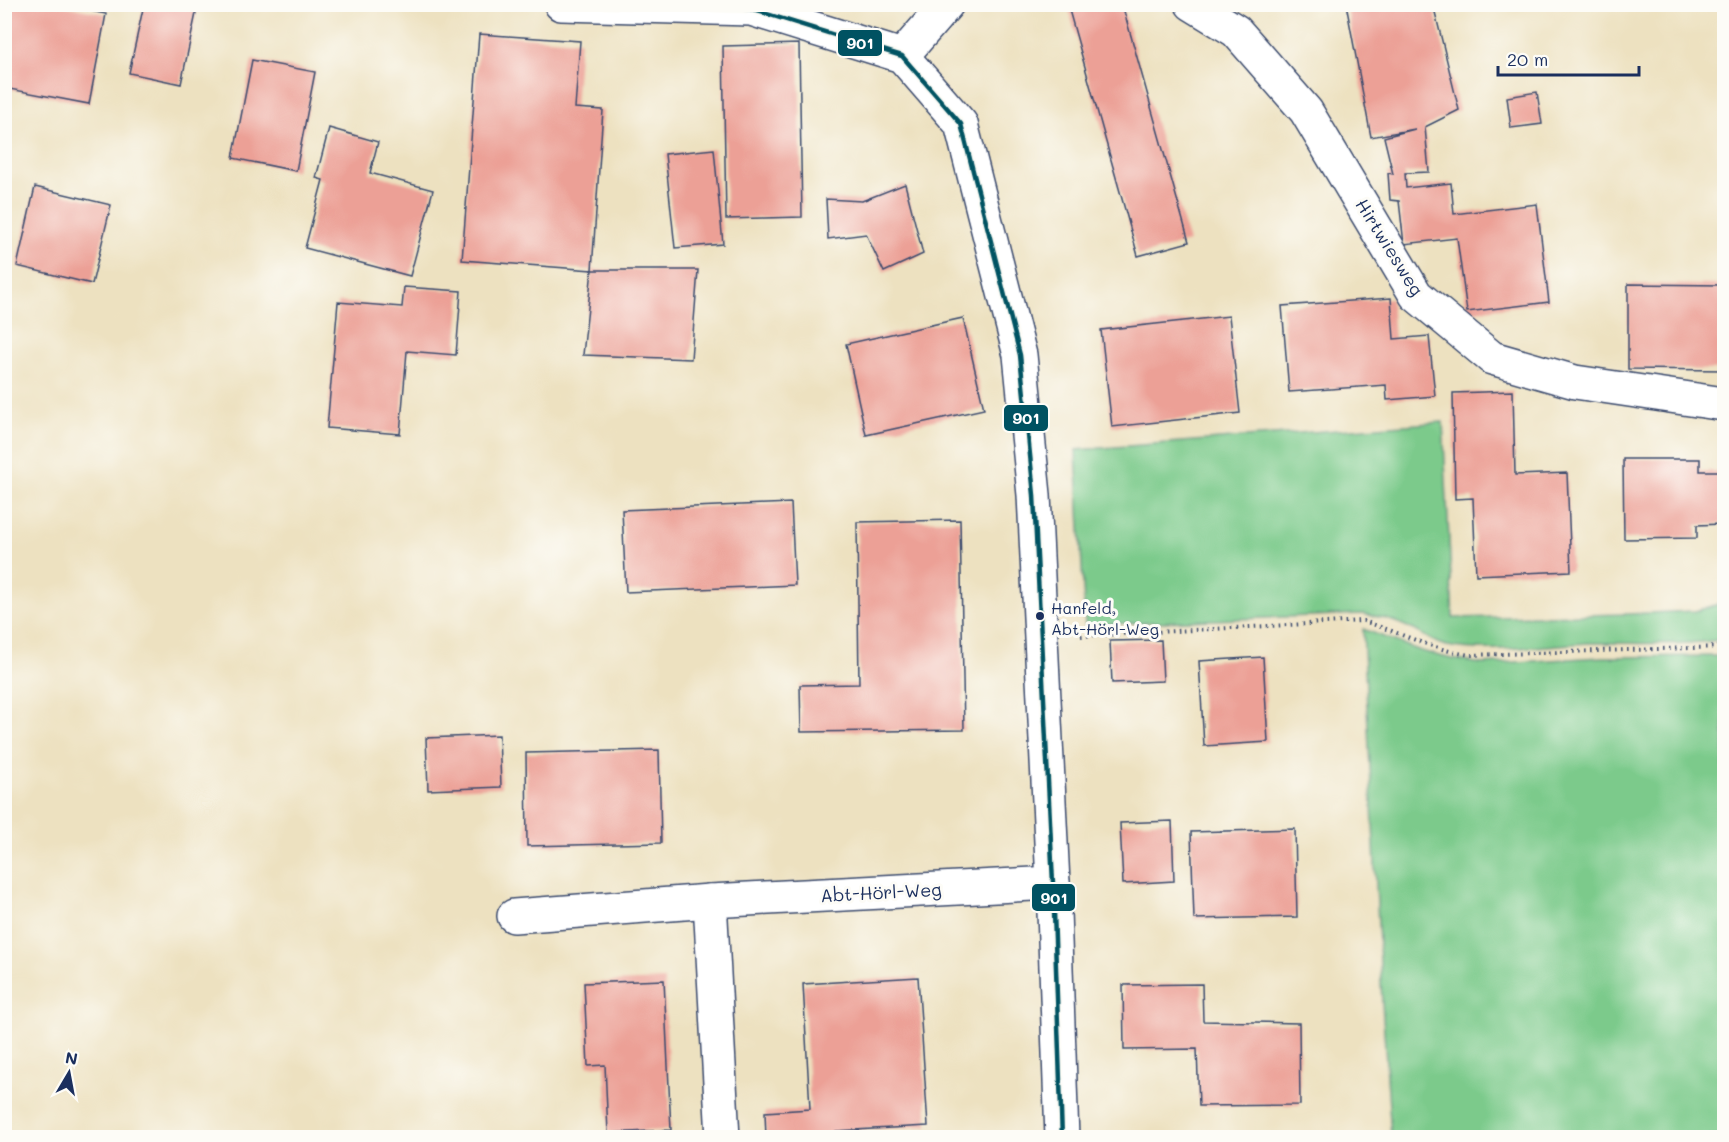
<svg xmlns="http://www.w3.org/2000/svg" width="1729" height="1142" viewBox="0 0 1729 1142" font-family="Mali,sans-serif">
  <rect width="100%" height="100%" fill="#fdfcf7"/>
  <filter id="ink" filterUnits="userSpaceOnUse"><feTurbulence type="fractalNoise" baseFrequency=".0167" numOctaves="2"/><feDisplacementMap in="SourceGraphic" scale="12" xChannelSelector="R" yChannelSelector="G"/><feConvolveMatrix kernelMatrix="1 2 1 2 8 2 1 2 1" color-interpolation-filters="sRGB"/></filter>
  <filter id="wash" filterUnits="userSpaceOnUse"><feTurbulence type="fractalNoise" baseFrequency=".008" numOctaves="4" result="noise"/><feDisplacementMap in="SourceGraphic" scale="24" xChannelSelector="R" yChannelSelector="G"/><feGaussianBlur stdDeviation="1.35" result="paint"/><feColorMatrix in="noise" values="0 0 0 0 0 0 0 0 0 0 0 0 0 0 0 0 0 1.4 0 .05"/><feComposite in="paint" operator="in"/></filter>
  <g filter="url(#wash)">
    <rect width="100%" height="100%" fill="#ede1c0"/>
    <g fill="#7bca8b" stroke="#4b7c74" stroke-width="1.5">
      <path d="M1443 422 1453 618 1627 614 1695 611 1716 605 1724 598V639C1680 647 1633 642 1588 643 1544 645 1490 654 1447 646 1434 644 1422 633 1410 628 1395 621 1379 616 1362 614L1085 625 1076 450Z"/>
      <polygon points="1363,629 1421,651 1452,659 1482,664 1602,657 1724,656 1724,1137 1391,1137 1382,1002"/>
    </g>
    <g id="blocks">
      <g fill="#eca096">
        <polygon points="8,4 55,4 106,14 89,104 4,88 4,25"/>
        <polygon points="144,4 198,4 181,84 129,73"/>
        <polygon points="1089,4 1122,4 1189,242 1138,256 1069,10"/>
        <polygon points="1346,4 1433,4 1459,110 1425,127 1429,172 1405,173 1406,188 1451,183 1454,214 1537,204 1549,302 1467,312 1457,238 1404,244 1399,201 1390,200 1388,173 1393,174 1384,137 1415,129 1371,137"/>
        <polygon points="479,34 580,41 575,108 603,110 592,270 698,270 691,359 583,355 592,270 462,260"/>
        <polygon points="799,44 802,217 726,219 723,46"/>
        <polygon points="252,60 315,72 296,171 233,158"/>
        <polygon points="1537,92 1542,124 1511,128 1507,97"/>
        <polygon points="329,128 378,142 370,173 433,190 410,276 305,248 323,180 316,178"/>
        <polygon points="714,149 723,244 675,248 665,154"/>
        <polygon points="905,184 923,254 884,272 866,234 828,239 826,199 862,201"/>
        <polygon points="35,187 111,205 92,284 17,266"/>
        <polygon points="1628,284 1724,285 1724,370 1628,369"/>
        <polygon points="404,287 461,291 456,355 407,351 400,434 327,428 338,302 402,307"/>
        <polygon points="1391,298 1394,339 1429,336 1435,396 1387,400 1386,385 1289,392 1282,306"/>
        <polygon points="1229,316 1240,413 1112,427 1101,330"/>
        <polygon points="963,318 984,409 866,435 846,344"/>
        <polygon points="1513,391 1515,475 1567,473 1571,571 1476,575 1473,498 1455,499 1453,393"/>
        <polygon points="1623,459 1700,459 1700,471 1722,471 1722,524 1697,525 1697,538 1624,539"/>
        <polygon points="791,503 795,585 626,592 622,510"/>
        <polygon points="960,520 964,730 801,732 800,685 859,684 857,522"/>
        <polygon points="1161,640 1163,681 1112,683 1110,641"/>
        <polygon points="1263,657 1268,742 1204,746 1199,661"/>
        <polygon points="499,735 501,787 428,790 426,738"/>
        <polygon points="659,750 661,843 527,846 526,753"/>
        <polygon points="1172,821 1174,881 1123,884 1120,823"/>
        <polygon points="1295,829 1297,917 1194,919 1191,832"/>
        <polygon points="918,977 928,1126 836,1131 836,1138 766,1138 765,1112 810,1109 803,984"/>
        <polygon points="664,980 671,1130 608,1133 605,1065 588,1066 584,983"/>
        <polygon points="1202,984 1203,1021 1299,1023 1300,1105 1199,1106 1197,1049 1124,1050 1123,985"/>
      </g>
    </g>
  </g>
  <g filter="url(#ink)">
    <use href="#blocks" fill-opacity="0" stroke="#3a4a6d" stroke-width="1.5"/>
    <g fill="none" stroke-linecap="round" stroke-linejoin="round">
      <defs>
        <g id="minor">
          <polyline points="561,4 751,9 902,56 961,124 1020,355 1034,495 1053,883 1062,1138"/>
          <polyline points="1192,4 1236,31 1306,111 1416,295 1492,358 1575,382 1724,404"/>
          <polyline points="902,56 947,4"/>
          <polyline points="710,901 723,1138"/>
          <polyline points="514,916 710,901 1053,883"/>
        </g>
      </defs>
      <use href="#minor" stroke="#3a4a6d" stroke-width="36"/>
      <path stroke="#3a4a6d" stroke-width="4" stroke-dasharray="1.5 4.5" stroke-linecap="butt" d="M1081 636 1363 621C1399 632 1433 650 1470 655L1724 647"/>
      <use href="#minor" stroke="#fff" stroke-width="33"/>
      <defs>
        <polyline id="bus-1" points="580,4 751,9 902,56 961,124 1020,355 1034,495 1053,883 1062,1138"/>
      </defs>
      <use href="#bus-1" stroke="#fdfcf7" stroke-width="9"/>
      <use href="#bus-1" stroke="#005262" stroke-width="4.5"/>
    </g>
  </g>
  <circle fill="#1b2f5e" stroke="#fdfcf7" stroke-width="2" cx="1040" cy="616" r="5"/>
  <g text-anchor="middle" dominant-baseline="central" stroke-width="6" stroke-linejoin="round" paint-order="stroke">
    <g font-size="16" fill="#1b2f5e" stroke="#fdfcf7" text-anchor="start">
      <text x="1051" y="607">Hanfeld,<tspan x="1051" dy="21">Abt-Hörl-Weg</tspan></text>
    </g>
    <g font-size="18" fill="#1b2f5e" stroke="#fdfcf7">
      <text transform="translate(1390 247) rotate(58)">Hirtwiesweg</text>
      <text transform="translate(881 892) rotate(-3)">Abt-Hörl-Weg</text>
    </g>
  </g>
  <g stroke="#fdfcf7" stroke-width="2">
    <rect x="837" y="29" width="46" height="28" rx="6" fill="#005262"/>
    <rect x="1003" y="404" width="46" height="28" rx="6" fill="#005262"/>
    <rect x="1031" y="883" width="45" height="29" rx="6" fill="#005262"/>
  </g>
  <g font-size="16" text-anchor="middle" font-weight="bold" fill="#fff">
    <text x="860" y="49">901</text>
    <text x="1026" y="424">901</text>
    <text x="1054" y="904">901</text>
  </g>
  <rect width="1729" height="1142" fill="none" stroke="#fdfcf7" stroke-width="24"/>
  <g transform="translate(69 1073) rotate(10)" stroke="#fdfcf7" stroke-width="4.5" paint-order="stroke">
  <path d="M0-4.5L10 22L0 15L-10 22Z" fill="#1b2f5e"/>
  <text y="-9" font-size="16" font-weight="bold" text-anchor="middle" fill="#1b2f5e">N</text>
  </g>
  <path d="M1498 66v9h141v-9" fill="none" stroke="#1b2f5e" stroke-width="3"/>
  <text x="1507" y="66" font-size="18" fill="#1b2f5e" stroke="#fdfcf7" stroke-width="4.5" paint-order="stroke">20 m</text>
</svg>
